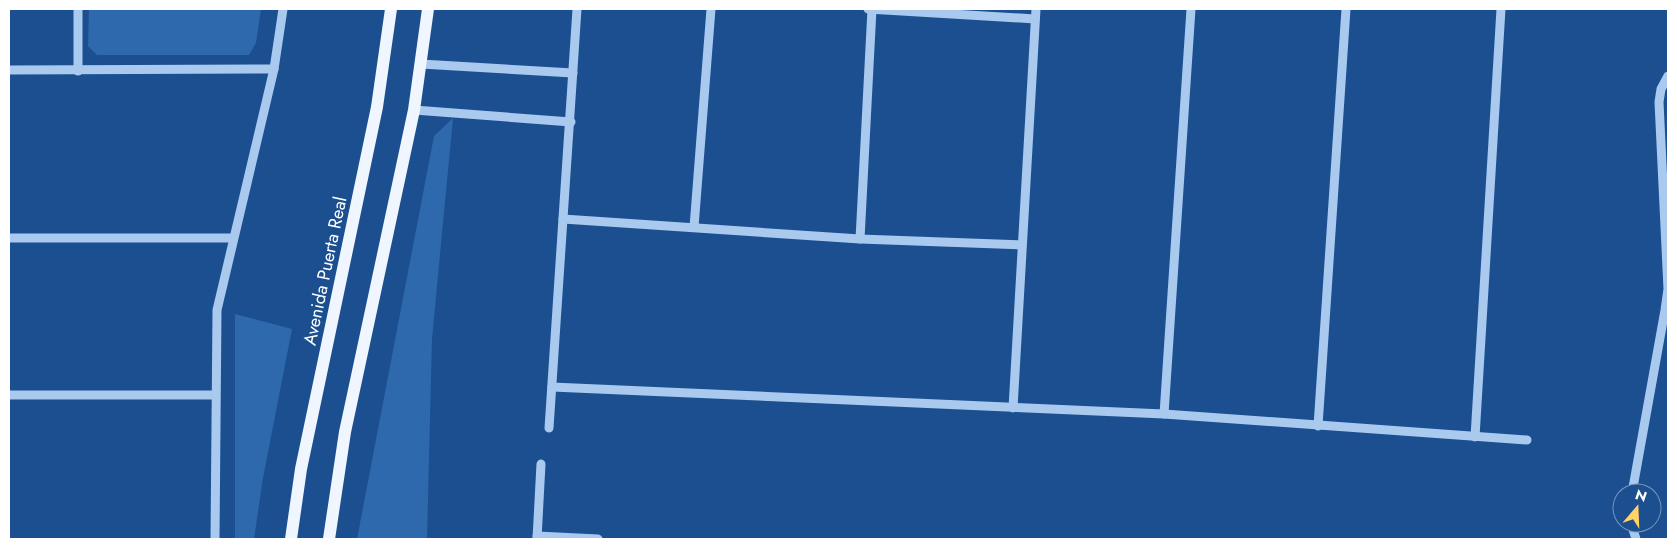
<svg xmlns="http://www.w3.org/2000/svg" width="1677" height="548" viewBox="0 0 1677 548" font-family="Jost,sans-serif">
  <rect width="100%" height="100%" fill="#1b4f8f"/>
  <g fill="#2e69ad">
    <polygon points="89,9 261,9 256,43 249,55 97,55 88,46"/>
    <polygon points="453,118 432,339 427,539 357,539 434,136"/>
    <polygon points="235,314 292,329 263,478 254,539 235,539"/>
  </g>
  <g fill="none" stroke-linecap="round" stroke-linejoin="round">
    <g stroke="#a9c9ee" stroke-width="9">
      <polyline points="868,9 1035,19"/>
      <polyline points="421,64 573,73"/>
      <polyline points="9,70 274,69"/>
      <polyline points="78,71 78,9"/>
      <polyline points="414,110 571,122"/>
      <polyline points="563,219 860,239 1022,245"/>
      <polyline points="694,227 711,9"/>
      <polyline points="9,238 233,238"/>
      <polyline points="860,239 872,9"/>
      <polyline points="552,387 1164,414 1527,440"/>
      <polyline points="9,395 215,395"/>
      <polyline points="1013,408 1036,9"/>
      <polyline points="1164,414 1191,9"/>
      <polyline points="1318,426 1346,9"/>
      <polyline points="549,428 577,9"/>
      <polyline points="1475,437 1501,9"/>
      <polyline points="1632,493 1665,310 1668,289 1659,102 1661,89 1668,76"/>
      <polyline points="1631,523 1636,539"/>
      <polyline points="537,536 598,539"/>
      <polyline points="215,539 217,310 274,69 283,9"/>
      <polyline points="537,539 541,464"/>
    </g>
    <g stroke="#f0f6ff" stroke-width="12">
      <polyline points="291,539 301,469 377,107 391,9"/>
      <polyline points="329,539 345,432 414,110 428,9"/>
    </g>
  </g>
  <g text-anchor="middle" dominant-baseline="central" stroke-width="5" stroke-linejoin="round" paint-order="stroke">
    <g font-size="18" fill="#fff" stroke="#1b4f8f">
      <text transform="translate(325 271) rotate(-78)">Avenida Puerta Real</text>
    </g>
  </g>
  <rect width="1677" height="548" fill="none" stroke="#ffffff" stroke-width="20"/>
  <g transform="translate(1637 508) rotate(19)"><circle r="24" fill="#1b4f8f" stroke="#7695bc"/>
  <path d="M0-4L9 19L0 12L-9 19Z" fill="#ffd166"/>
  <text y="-8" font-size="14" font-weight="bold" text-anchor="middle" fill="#ffffff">N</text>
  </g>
</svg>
